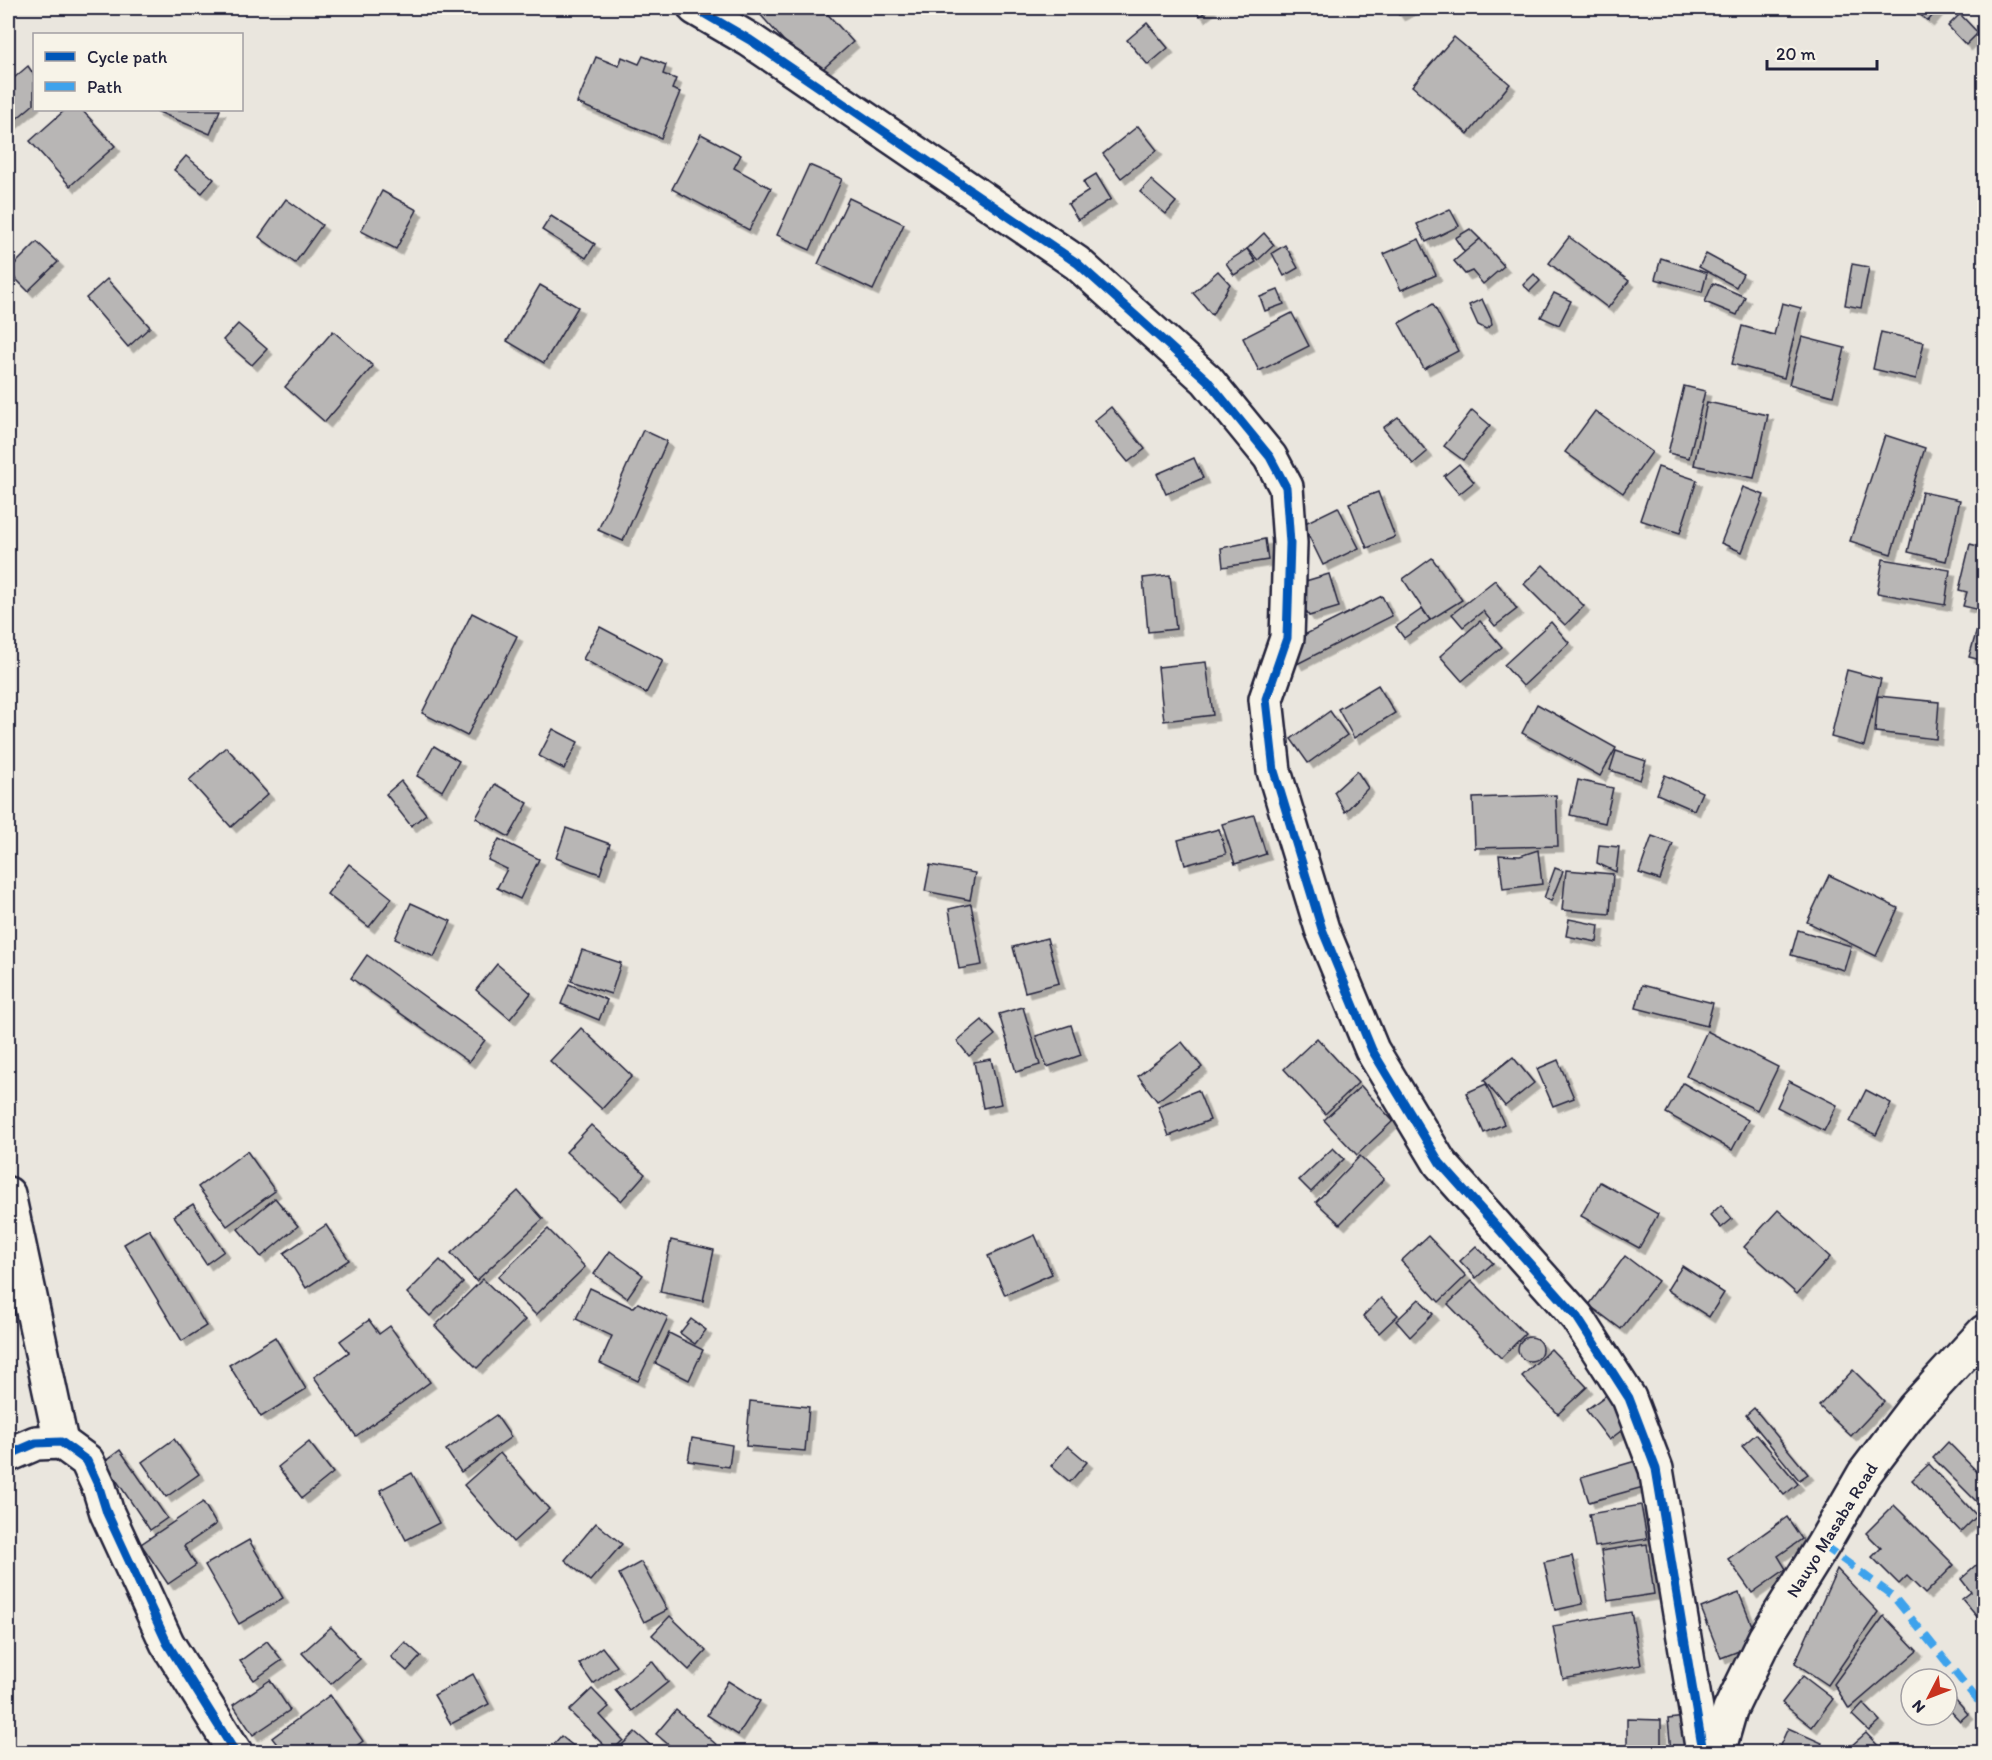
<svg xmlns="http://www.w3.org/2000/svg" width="1992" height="1760" viewBox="0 0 1992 1760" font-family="Itim,sans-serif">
  <defs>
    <filter id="shadow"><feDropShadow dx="5.5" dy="5.5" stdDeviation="0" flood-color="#0004"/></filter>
  </defs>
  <rect width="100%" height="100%" fill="#eae6de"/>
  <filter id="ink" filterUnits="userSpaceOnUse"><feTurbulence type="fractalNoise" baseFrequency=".0167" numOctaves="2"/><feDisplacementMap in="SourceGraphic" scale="12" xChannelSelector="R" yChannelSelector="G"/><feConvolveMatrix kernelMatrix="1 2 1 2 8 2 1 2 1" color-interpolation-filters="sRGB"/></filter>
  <g filter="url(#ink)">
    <g fill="#b8b6b5" stroke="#22223b" stroke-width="1.5" filter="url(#shadow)">
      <polygon points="764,8 822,8 853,42 815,76 758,12"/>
      <polygon points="1194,8 1210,8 1200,16"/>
      <polygon points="1394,8 1412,8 1399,15"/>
      <polygon points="1912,8 1939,8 1928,21"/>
      <polygon points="1960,14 1978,33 1966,45 1948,26"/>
      <polygon points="1147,23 1168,48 1148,65 1127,40"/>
      <polygon points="1454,37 1510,84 1468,134 1412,86"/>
      <polygon points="643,56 666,65 663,74 676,79 672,89 680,92 661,138 577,103 596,57 619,66 622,57 639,64"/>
      <polygon points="28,66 34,75 34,104 8,126 8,83"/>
      <polygon points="65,110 82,110 115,146 70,186 30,141"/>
      <polygon points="154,110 220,110 210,134"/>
      <polygon points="1138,126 1157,150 1121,178 1103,154"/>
      <polygon points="701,134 741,155 734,168 771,188 749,230 672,189"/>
      <polygon points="186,156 214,179 202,193 174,170"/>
      <polygon points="809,165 842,179 810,250 777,235"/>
      <polygon points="1096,174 1111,199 1078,220 1068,204 1089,191 1083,182"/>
      <polygon points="1151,180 1176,202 1166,214 1140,192"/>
      <polygon points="382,191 417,210 396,249 361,231"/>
      <polygon points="849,198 904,224 873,290 818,264"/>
      <polygon points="286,199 322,225 295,263 259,237"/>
      <polygon points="1450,209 1459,226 1426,242 1417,224"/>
      <polygon points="551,216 595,244 586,258 542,230"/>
      <polygon points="1470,229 1480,239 1465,253 1455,238"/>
      <polygon points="1264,233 1274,245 1258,260 1247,249"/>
      <polygon points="1569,237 1629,281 1608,308 1549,263"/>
      <polygon points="1419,239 1436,275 1401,290 1384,254"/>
      <polygon points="1480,239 1504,266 1483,284 1472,271 1465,274 1454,261"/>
      <polygon points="37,242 58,262 28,291 8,271"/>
      <polygon points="1285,245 1298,268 1284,276 1272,253"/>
      <polygon points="1247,249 1256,262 1234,275 1226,263"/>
      <polygon points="1706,254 1743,274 1736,287 1699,267"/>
      <polygon points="1661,258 1707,273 1702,292 1655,279"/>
      <polygon points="1852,264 1869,267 1861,308 1845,305"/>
      <polygon points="1218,271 1230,284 1212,315 1193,293"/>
      <polygon points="1534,274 1540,281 1530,291 1523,285"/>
      <polygon points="107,279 150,327 128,347 86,298"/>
      <polygon points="1713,283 1745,297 1737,315 1705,302"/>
      <polygon points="540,285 578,307 544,363 507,341"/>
      <polygon points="1278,290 1284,304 1265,311 1260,297"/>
      <polygon points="1554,293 1571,301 1559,325 1541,317"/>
      <polygon points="1482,299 1491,319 1492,325 1486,329 1478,325 1469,305"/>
      <polygon points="1782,303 1801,308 1784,378 1732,364 1742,326 1774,335"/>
      <polygon points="1433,304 1458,351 1424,369 1399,323"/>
      <polygon points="1292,313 1309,346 1259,371 1243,338"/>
      <polygon points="238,324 267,349 252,365 223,340"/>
      <polygon points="333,331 373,366 325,422 285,387"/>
      <polygon points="1881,332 1924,342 1916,379 1873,369"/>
      <polygon points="1802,337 1845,348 1833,396 1789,384"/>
      <polygon points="1684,386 1705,391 1689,458 1668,453"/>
      <polygon points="1707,402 1768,415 1754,478 1694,465"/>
      <polygon points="1111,407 1145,449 1128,462 1094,421"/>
      <polygon points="1472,410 1490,425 1463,460 1444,446"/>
      <polygon points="1595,411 1652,452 1623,493 1565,452"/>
      <polygon points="1398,417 1427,452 1413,464 1383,428"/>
      <polygon points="643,430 667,441 623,541 598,530"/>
      <polygon points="1885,435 1925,448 1891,554 1850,541"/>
      <polygon points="1194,458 1203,478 1166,494 1157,474"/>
      <polygon points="1459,464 1474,482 1459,494 1444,476"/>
      <polygon points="1658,467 1697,480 1680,533 1640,520"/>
      <polygon points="1743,487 1764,495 1742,552 1721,543"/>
      <polygon points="1378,492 1395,537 1367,548 1349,503"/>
      <polygon points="1922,492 1960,500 1946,561 1908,552"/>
      <polygon points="1338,507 1359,548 1323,565 1303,524"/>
      <polygon points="1984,516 1984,611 1963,606 1967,592 1959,590 1970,544 1978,546"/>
      <polygon points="1265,539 1268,560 1223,567 1221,548"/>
      <polygon points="1432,558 1462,600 1430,620 1403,579"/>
      <polygon points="1883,559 1950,570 1945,605 1877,593"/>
      <polygon points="1543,565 1584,606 1565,625 1524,584"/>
      <polygon points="1329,574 1339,607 1309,616 1289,586"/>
      <polygon points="1170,575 1176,629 1148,632 1143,578"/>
      <polygon points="1495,580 1517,609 1495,626 1483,611 1463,627 1452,614"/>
      <polygon points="1382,596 1392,616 1297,664 1286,644"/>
      <polygon points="1422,609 1430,620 1404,638 1396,627"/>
      <polygon points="472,613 517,636 467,736 422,713"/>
      <polygon points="1981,616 1984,617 1984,661 1969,657"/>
      <polygon points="1480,621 1502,647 1462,681 1440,656"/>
      <polygon points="1551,622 1569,643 1523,686 1504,665"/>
      <polygon points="600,627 663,660 646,693 583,659"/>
      <polygon points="1206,662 1213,715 1164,721 1158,667"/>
      <polygon points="1847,670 1881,679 1864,746 1831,737"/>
      <polygon points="1378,685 1395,713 1354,738 1338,709"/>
      <polygon points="1878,696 1939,702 1936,739 1875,732"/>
      <polygon points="1537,704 1616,748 1600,776 1522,733"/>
      <polygon points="1330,711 1347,735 1308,763 1291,739"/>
      <polygon points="1984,724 1984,773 1981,774 1976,725"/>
      <polygon points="553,729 578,742 564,769 539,756"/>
      <polygon points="434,746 459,761 442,791 417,776"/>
      <polygon points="226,747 268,794 231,827 189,780"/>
      <polygon points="1616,751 1646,761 1640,780 1610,770"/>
      <polygon points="1357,771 1368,788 1345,812 1334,792"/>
      <polygon points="1665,775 1702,792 1694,810 1657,794"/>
      <polygon points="1578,780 1613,788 1605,823 1570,815"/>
      <polygon points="401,781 426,814 411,826 386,794"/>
      <polygon points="495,784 528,803 509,837 476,818"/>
      <polygon points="1556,795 1558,846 1475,848 1473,798"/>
      <polygon points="1254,815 1266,854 1235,864 1222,824"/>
      <polygon points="566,828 610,844 600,874 556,858"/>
      <polygon points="1219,829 1226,854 1185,865 1178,840"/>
      <polygon points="1652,836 1673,844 1660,880 1639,873"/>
      <polygon points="499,839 539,859 520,899 497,888 507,869 488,860"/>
      <polygon points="1599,845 1619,847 1616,872 1597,863"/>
      <polygon points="1538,850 1542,884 1503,889 1499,855 1520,856"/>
      <polygon points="349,864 392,898 369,927 327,894"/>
      <polygon points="930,865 975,873 970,900 925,891"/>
      <polygon points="1555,868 1563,871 1551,901 1544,898"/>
      <polygon points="1566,870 1613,874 1610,914 1562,910"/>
      <polygon points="1829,875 1898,908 1876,956 1807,922"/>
      <polygon points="411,903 451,921 434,957 395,939"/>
      <polygon points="971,904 982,965 959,969 949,909"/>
      <polygon points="1569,919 1599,925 1597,942 1566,936"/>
      <polygon points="1798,930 1851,946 1844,970 1791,955"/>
      <polygon points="1047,938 1059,983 1025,992 1013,947"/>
      <polygon points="582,950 621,963 611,994 571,981"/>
      <polygon points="367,955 485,1040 469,1062 351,978"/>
      <polygon points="497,964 531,993 510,1019 476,990"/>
      <polygon points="569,984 607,1000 599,1020 561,1004"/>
      <polygon points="1642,985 1713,1003 1707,1026 1636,1008"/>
      <polygon points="1023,1007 1040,1065 1016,1072 999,1014"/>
      <polygon points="982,1020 995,1035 969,1056 957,1041"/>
      <polygon points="1071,1025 1081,1055 1047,1067 1036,1036"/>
      <polygon points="581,1028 632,1076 602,1109 550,1061"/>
      <polygon points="1707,1031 1778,1067 1757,1110 1686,1076"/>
      <polygon points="1317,1038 1358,1083 1325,1114 1284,1069"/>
      <polygon points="1182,1042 1202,1067 1157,1101 1138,1076"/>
      <polygon points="1513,1057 1534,1083 1505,1106 1484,1080"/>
      <polygon points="991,1059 1001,1104 983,1108 974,1062"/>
      <polygon points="1558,1060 1574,1098 1553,1106 1537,1069"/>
      <polygon points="1789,1081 1837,1105 1824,1131 1777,1107"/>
      <polygon points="1683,1083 1748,1120 1732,1150 1666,1113"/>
      <polygon points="1486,1084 1504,1124 1484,1133 1466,1093"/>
      <polygon points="1361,1086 1393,1121 1357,1155 1324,1120"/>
      <polygon points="1198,1090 1210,1120 1169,1136 1158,1106"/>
      <polygon points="1866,1090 1891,1103 1876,1135 1850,1122"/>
      <polygon points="591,1125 645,1174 621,1201 566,1152"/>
      <polygon points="1333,1148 1344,1159 1311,1192 1299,1180"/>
      <polygon points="247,1151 275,1191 227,1226 198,1187"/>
      <polygon points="1360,1156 1384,1179 1340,1224 1316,1202"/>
      <polygon points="1600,1182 1658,1214 1639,1248 1581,1216"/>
      <polygon points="518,1191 543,1219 476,1281 451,1253"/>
      <polygon points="275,1198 298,1226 261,1257 238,1229"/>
      <polygon points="193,1204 224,1251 206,1264 174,1216"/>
      <polygon points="1721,1205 1732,1219 1721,1228 1710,1215"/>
      <polygon points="1778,1210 1830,1257 1797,1294 1744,1247"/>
      <polygon points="326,1225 349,1260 306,1288 284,1253"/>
      <polygon points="149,1229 206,1326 182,1341 124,1244"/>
      <polygon points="548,1229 585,1267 536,1315 498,1277"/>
      <polygon points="1035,1235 1052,1274 1005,1295 988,1256"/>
      <polygon points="1428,1236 1466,1276 1439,1302 1401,1261"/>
      <polygon points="671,1240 714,1250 703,1301 660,1292"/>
      <polygon points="1476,1246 1493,1263 1476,1278 1460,1261"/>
      <polygon points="610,1251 643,1275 627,1298 594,1274"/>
      <polygon points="1625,1256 1658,1281 1621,1329 1589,1305"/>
      <polygon points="440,1260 463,1283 430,1316 407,1293"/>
      <polygon points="1682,1266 1724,1293 1709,1317 1667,1290"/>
      <polygon points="483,1279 525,1320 477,1368 435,1326"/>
      <polygon points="1472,1281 1525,1334 1501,1358 1448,1304"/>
      <polygon points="590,1288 633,1308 638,1303 668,1317 638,1381 600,1363 612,1336 576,1319"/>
      <polygon points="1381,1298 1398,1315 1379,1333 1363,1316"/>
      <polygon points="1419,1299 1433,1314 1410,1337 1396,1321"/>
      <polygon points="691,1319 706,1330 695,1344 680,1333"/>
      <polygon points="369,1320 379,1334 390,1326 430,1382 356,1436 314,1377 349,1352 340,1341"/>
      <polygon points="669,1333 703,1350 689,1380 655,1363"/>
      <polygon points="275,1337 306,1389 261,1417 229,1365"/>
      <circle cx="1530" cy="1349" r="12"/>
      <polygon points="1551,1349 1587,1387 1558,1414 1522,1376"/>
      <polygon points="1853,1370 1884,1401 1851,1436 1819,1406"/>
      <polygon points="1612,1391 1634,1421 1609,1440 1586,1410"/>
      <polygon points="750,1401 809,1407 805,1451 746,1446"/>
      <polygon points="1754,1408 1808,1474 1799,1480 1746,1415"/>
      <polygon points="496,1415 511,1437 461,1472 446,1450"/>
      <polygon points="1756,1434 1798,1484 1784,1495 1742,1446"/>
      <polygon points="692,1438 732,1445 729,1467 688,1461"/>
      <polygon points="174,1439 199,1474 166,1497 142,1462"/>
      <polygon points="309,1442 333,1473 302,1498 278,1467"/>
      <polygon points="1948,1442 1984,1479 1984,1503 1981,1506 1933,1458"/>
      <polygon points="1068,1446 1087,1462 1070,1482 1051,1466"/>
      <polygon points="120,1450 167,1518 150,1530 104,1462"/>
      <polygon points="500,1453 549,1509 513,1542 464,1485"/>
      <polygon points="1639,1460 1647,1486 1589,1502 1581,1477"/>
      <polygon points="1929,1464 1977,1516 1961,1532 1912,1480"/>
      <polygon points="412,1473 439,1523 406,1540 380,1490"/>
      <polygon points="203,1502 216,1524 184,1546 196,1565 168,1584 141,1544"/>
      <polygon points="1641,1505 1647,1539 1595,1547 1589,1514"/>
      <polygon points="1894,1505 1954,1565 1925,1594 1907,1576 1899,1584 1872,1557 1881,1548 1866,1533"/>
      <polygon points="1787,1517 1802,1539 1778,1556 1786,1569 1752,1593 1728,1559"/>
      <polygon points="596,1523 622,1544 590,1581 565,1560"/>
      <polygon points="249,1540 283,1598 239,1624 205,1565"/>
      <polygon points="1647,1544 1654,1594 1608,1601 1601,1551"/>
      <polygon points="1572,1556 1583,1604 1555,1610 1544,1562"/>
      <polygon points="1984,1559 1984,1625 1962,1599 1971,1592 1961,1579"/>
      <polygon points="641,1562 667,1610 644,1622 619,1574"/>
      <polygon points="1837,1569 1878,1612 1828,1685 1795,1663"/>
      <polygon points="1739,1593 1759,1643 1721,1658 1701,1608"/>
      <polygon points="1631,1612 1641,1665 1563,1679 1553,1626"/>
      <polygon points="670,1616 706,1651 689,1670 652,1635"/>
      <polygon points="1884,1616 1917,1651 1849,1709 1834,1684"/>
      <polygon points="331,1627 360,1659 331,1684 302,1653"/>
      <polygon points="267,1641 282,1660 254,1680 240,1661"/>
      <polygon points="405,1642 421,1656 407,1671 391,1657"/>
      <polygon points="602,1647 617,1666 593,1684 579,1664"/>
      <polygon points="652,1661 668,1682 632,1711 615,1690"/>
      <polygon points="473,1674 489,1704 451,1724 434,1695"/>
      <polygon points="1803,1676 1833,1699 1812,1727 1782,1703"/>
      <polygon points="270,1680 290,1710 253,1735 233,1705"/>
      <polygon points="728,1681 760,1701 738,1735 707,1715"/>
      <polygon points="592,1689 609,1707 600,1715 623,1740 611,1752 569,1711"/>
      <polygon points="330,1695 363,1741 348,1752 283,1752 272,1738"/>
      <polygon points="1955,1699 1968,1714 1960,1721 1947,1707"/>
      <polygon points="1863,1703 1880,1721 1869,1731 1852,1715"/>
      <polygon points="676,1710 725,1752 677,1752 656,1734"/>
      <polygon points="1694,1716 1698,1752 1671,1752 1668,1719"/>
      <polygon points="1627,1719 1661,1720 1661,1752 1627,1752"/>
      <polygon points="1788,1728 1822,1743 1817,1752 1777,1752"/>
      <polygon points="635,1732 657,1751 655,1752 615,1752"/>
      <polygon points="1866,1733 1883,1751 1882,1752 1844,1752"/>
      <polygon points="561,1736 581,1752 547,1752"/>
    </g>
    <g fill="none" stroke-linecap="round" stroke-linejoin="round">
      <defs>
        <g id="minor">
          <polyline points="695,8 750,40 1077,263 1207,380 1270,457 1286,487 1290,543 1287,638 1266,699 1274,771 1322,929 1372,1050 1440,1163 1577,1317 1629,1398 1656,1469 1703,1752"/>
          <polyline points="8,1194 61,1442"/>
          <polyline points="8,1455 36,1443 61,1442 87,1461 99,1487 107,1513 167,1643 235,1752"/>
          <polyline points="1718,1752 1730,1710 1765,1638 1823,1545 1864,1474 1915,1407 1984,1332"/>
        </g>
      </defs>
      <use href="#minor" stroke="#22223b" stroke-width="38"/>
      <use href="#minor" stroke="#f7f3e8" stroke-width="33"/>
      <polyline stroke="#3ea2ec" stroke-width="8" stroke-dasharray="15 8" stroke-linecap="butt" points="1823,1545 1893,1596 1984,1708"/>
      <defs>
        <g id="cycleway">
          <polyline points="695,8 750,40 1077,263 1207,380 1270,457 1286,487 1290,543 1287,638 1266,699 1274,771 1322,929 1372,1050 1440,1163 1577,1317 1629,1398 1656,1469 1703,1752"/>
          <polyline points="8,1455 36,1443 61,1442 87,1461 99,1487 107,1513 167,1643 235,1752"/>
        </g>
      </defs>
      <use href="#cycleway" stroke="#f7f3e8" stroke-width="13"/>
      <use href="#cycleway" stroke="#0057b8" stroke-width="9"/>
    </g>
  </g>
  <g text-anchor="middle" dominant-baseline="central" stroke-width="6" stroke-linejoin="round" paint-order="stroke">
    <g font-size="18" fill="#22223b" stroke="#f7f3e8">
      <text transform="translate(1832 1530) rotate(-58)">Nauyo Masaba Road</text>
    </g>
  </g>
  <rect width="1992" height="1760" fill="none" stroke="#f7f3e8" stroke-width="30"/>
  <rect x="15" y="15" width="1962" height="1730" fill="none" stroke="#22223b" stroke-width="2" filter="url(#ink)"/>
  <rect x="33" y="33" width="210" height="78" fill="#f7f3e8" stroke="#a29fa3" stroke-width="1.5"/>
  <rect x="45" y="52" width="30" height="9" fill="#0057b8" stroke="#a29fa3" stroke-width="1.5"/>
  <text x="87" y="63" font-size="18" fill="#22223b">Cycle path</text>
  <rect x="45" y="82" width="30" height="9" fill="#3ea2ec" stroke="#a29fa3" stroke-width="1.5"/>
  <text x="87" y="93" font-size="18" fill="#22223b">Path</text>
  <g transform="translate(1929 1697) rotate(228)"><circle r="28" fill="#f7f3e8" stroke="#a29fa3" stroke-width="1.5"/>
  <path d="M0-4.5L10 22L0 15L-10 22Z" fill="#c8321e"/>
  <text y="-9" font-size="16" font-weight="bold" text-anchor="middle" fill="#22223b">N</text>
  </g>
  <path d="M1767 60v9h110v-9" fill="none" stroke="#22223b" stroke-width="3"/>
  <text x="1776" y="60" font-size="18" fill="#22223b" stroke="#f7f3e8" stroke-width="4.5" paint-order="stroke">20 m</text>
</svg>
